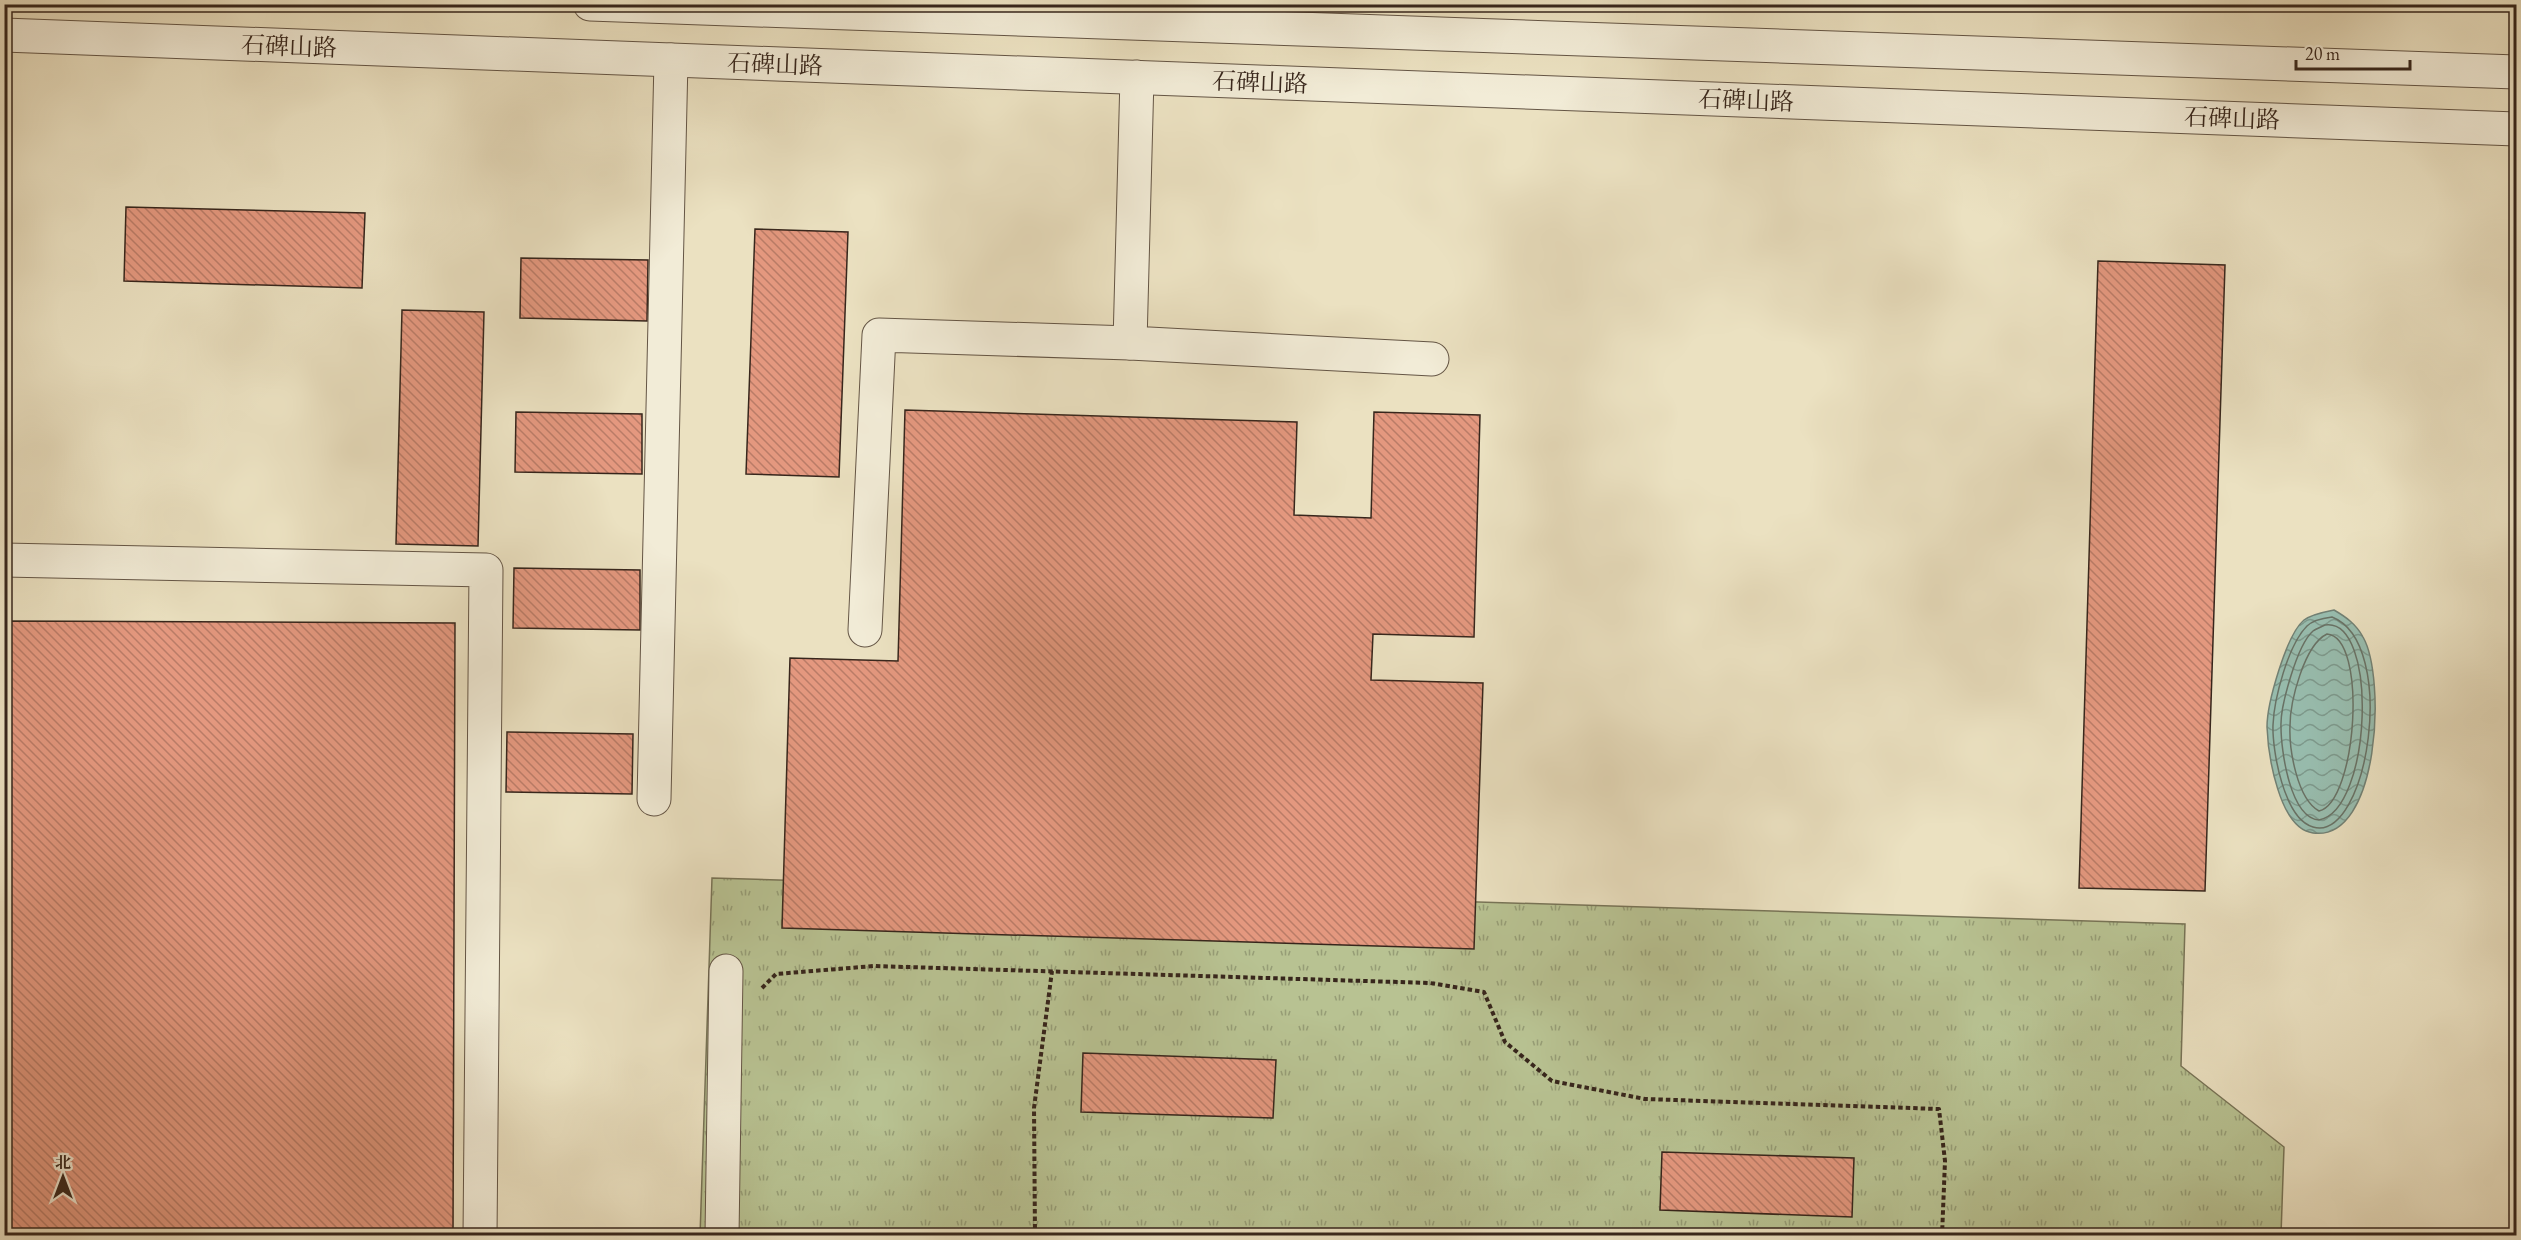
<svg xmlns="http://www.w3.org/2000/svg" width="2521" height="1240" viewBox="0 0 2521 1240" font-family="'EB Garamond','Noto Serif SC',serif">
  <defs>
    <pattern id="grass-tufts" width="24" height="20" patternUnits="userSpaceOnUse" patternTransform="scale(1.5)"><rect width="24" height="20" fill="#b8c292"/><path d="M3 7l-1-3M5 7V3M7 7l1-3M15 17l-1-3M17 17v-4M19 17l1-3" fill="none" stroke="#969d76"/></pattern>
    <pattern id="water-waves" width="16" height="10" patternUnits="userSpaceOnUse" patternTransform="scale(1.5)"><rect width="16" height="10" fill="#98beb0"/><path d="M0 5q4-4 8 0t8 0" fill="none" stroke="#7d9a8e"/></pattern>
    <pattern id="building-back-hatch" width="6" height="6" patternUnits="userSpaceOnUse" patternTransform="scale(1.5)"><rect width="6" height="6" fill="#e4987f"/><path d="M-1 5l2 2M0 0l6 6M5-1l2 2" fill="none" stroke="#ba7c67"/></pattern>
  </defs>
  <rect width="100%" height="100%" fill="#ebe1c1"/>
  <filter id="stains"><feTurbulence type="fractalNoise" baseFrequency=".00333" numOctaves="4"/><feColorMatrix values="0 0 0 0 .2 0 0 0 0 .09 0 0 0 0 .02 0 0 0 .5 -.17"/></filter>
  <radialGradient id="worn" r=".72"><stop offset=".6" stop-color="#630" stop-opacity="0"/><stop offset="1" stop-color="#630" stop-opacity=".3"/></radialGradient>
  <polygon fill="url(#grass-tufts)" stroke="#787457" stroke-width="1.5" points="712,878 2185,924 2181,1066 2284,1147 2281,1235 700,1236"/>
  <path fill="url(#water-waves)" stroke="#718175" stroke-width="1.5" d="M2334 610C2346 617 2356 624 2363 637 2386 677 2380 842 2313 833 2279 829 2268 754 2267 727 2267 704 2286 635 2304 620 2312 614 2324 612 2334 610Z"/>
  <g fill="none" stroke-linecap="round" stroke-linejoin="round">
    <g stroke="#687266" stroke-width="1.5">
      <path d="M2332 617C2399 643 2368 843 2313 827 2284 819 2272 750 2273 725 2274 699 2288 645 2307 626 2313 620 2324 618 2332 617Z"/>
      <path d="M2325 625C2379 617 2372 811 2319 820 2290 818 2281 750 2281 727 2280 707 2297 645 2313 631 2316 629 2321 627 2325 625Z"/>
      <path d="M2327 634C2368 637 2357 802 2319 811 2297 799 2289 749 2290 726 2290 702 2304 645 2327 634Z"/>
    </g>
  </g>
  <g fill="url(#building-back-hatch)" stroke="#37261c" stroke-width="1.5">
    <polygon points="126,207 365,213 362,288 124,281"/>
    <polygon points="755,229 848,232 839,477 746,474"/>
    <polygon points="521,258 648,260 647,321 520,318"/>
    <polygon points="2098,261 2225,265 2205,891 2079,888"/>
    <polygon points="402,310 484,312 478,546 396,544"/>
    <polygon points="905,410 1297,422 1294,515 1371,518 1374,412 1480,415 1474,637 1373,634 1371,680 1483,683 1474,949 782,928 790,658 898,661"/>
    <polygon points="516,412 642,414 642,474 515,472"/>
    <polygon points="514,568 640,570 640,630 513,628"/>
    <polygon points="4,621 455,623 453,1236 4,1236"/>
    <polygon points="507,732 633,734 632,794 506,792"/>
    <polygon points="1083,1053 1276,1060 1273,1118 1081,1112"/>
    <polygon points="1662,1152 1854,1158 1852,1217 1660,1210"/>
  </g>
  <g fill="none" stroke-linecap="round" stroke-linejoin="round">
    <defs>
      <g id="minor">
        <polyline points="590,4 2516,72"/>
        <polyline points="4,35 2516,129"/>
        <polyline points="1137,77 1130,343 1432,359"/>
        <polyline points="4,560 486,570 480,1236"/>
        <polyline points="865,630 879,335 1130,343"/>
        <polyline points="654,799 671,60"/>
        <polyline points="722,1236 726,971"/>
      </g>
    </defs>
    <use href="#minor" stroke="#645545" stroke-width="35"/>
    <g stroke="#37261c" stroke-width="4" stroke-dasharray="4.5 3" stroke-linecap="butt">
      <polyline points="762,988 776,974 874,966 1430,983 1484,992 1505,1042 1552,1081 1645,1099 1939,1109 1945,1161 1942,1236"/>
      <polyline points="1035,1236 1034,1108 1052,971"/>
    </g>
    <use href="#minor" stroke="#f2ecd7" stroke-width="33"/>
  </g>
  <g text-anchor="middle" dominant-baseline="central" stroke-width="6" stroke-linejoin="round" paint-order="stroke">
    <g font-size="24" fill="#37261c" stroke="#f2ecd7">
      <text transform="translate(289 46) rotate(2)">石碑山路</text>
      <text transform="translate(775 64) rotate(2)">石碑山路</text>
      <text transform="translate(1260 82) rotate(2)">石碑山路</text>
      <text transform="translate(1746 100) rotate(2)">石碑山路</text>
      <text transform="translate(2232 118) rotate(2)">石碑山路</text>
    </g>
  </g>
  <rect width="2521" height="1240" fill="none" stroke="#ebe1c1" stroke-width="24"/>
  <rect x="6" y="6" width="2509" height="1228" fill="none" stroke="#37261c" stroke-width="3"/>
  <rect x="12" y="12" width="2497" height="1216" fill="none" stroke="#37261c" stroke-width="1.5"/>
  <g transform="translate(63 1177)" stroke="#f2ecd7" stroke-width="4.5" paint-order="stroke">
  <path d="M0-4.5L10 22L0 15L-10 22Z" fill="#37261c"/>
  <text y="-9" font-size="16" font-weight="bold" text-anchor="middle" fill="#37261c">北</text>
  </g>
  <path d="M2296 60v9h114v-9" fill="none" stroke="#37261c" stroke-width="3"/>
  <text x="2305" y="60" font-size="18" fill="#37261c" stroke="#f2ecd7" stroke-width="4.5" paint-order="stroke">20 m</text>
  <rect width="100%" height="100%" filter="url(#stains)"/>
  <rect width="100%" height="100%" fill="url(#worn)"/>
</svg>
